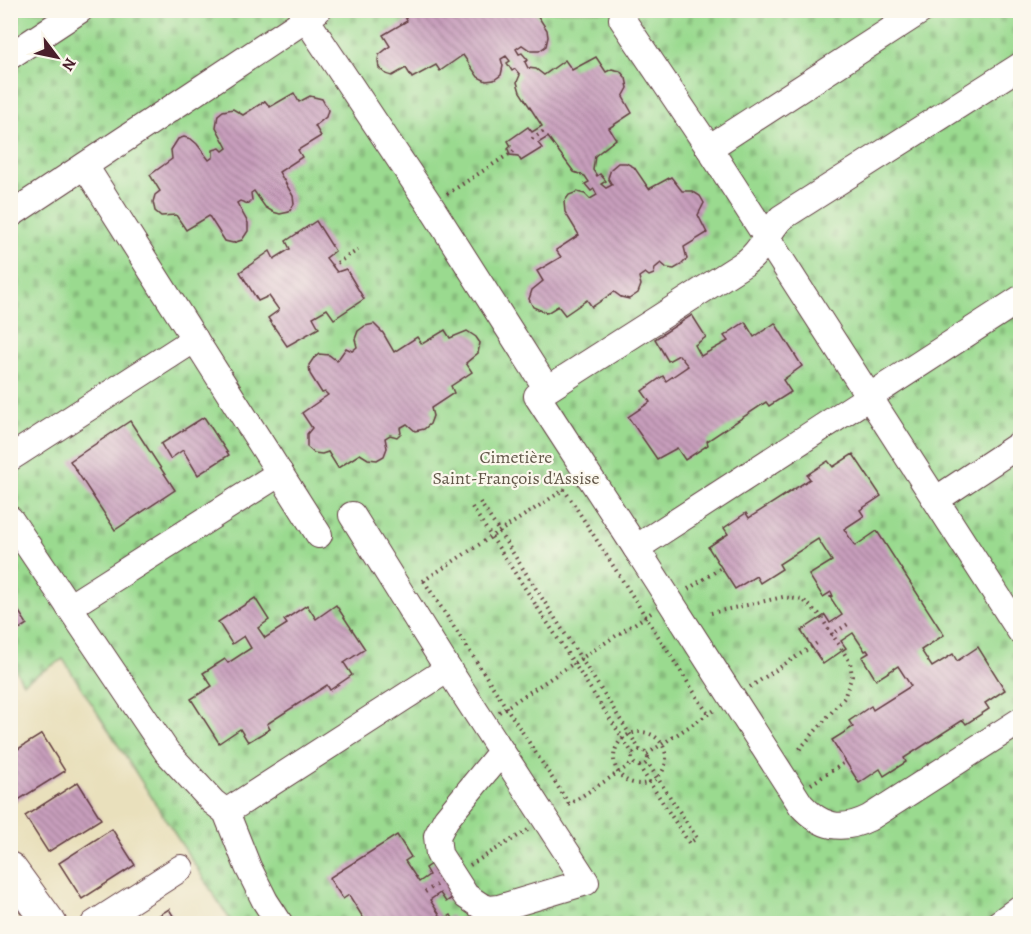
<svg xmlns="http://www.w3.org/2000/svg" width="1031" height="934" viewBox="0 0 1031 934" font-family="Alegreya,serif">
  <defs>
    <pattern id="cemetery-stones" width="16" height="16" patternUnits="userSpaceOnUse" patternTransform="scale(1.5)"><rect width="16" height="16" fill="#9ada8f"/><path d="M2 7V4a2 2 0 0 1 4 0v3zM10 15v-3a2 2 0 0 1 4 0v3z" fill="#86bb7c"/></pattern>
    <pattern id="building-back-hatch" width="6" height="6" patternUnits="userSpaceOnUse" patternTransform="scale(1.5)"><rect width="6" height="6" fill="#c79ebc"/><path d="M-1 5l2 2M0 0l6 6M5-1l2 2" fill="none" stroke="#a48099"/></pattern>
  </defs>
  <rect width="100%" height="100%" fill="#fbf7ec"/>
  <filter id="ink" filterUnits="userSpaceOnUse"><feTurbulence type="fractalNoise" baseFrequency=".0167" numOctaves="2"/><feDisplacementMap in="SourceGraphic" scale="12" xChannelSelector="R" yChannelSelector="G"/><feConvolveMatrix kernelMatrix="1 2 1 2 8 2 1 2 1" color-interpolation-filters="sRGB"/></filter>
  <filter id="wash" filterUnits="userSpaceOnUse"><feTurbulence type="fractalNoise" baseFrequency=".008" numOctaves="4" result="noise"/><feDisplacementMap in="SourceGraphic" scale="24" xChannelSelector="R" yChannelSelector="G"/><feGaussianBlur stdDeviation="1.35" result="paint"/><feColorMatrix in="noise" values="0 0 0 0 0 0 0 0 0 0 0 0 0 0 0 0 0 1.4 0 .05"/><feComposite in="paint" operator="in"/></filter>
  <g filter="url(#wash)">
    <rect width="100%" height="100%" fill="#e9e0bc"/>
    <polygon fill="url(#cemetery-stones)" stroke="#727c5d" stroke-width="1.5" points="11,11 1020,11 1020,923 232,923 63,659 23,683 11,662"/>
    <g id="blocks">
      <g fill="url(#building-back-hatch)">
        <polygon points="409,10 534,10 547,30 548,37 546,46 539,51 531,51 522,45 516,49 519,54 522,53 528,60 525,62 528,68 536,69 544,75 565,60 572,70 596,57 606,72 612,69 620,71 626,78 628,88 623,97 632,113 609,128 616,139 595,156 593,170 597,176 600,174 606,181 601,184 606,188 612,185 608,178 611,169 618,163 626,163 634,167 649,189 671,177 682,191 692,191 700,196 704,203 698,215 707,233 684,247 687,259 681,265 674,269 667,268 661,263 655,268 654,274 649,276 645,273 639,277 641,285 638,293 629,299 621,297 614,292 592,307 587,300 565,315 558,306 547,313 533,307 529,299 532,290 543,281 537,271 561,257 556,250 579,235 565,212 564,202 569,195 577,192 585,194 590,199 597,195 594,189 591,191 585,184 589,182 585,176 574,172 548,137 538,143 542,148 521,161 518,156 510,155 508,149 511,146 508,141 528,127 532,132 542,126 520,92 517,82 520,75 515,69 512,71 507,63 510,61 506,56 501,59 503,66 501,75 494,80 486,81 478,77 463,55 440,71 436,65 412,78 406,68 392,76 386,74 379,68 378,60 379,55 390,46 383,35 407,21 404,14"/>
        <polygon points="294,93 299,102 310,96 322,99 328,110 326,117 315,126 321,136 298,150 302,157 279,172 293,196 294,204 289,212 280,214 273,212 265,207 254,191 251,193 252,200 248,204 240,201 237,203 248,223 248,231 242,240 233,243 225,241 209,216 186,230 176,215 161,216 155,211 153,202 155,195 160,191 150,175 172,159 171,150 178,139 184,137 191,139 197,144 209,160 213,157 213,150 220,148 223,151 227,148 216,127 218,115 223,111 233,109 243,115 265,101 270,107"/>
        <polygon points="316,221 335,251 326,258 337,272 346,269 364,299 334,319 327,309 313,317 319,328 287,346 268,318 279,310 269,296 258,301 240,272 270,251 274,259 290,249 286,241"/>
        <polygon points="692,315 706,337 695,345 701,356 728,341 724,336 745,322 754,337 775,323 802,366 783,380 791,392 769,406 766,402 707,441 708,445 685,460 677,448 657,459 628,417 650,402 642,391 663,376 666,381 688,366 679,355 668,361 655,339"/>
        <polygon points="374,324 383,333 394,352 417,337 422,344 445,330 450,338 467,331 476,337 480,343 478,353 466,363 472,372 451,386 454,393 431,408 433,416 430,424 424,429 415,431 407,424 400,428 401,433 397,437 390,435 385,438 387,448 384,456 377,460 368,459 360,454 338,468 328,452 322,454 314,453 307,447 307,434 312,428 302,413 328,395 325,392 322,393 310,374 309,365 313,359 319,354 329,355 337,361 346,348 352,351 357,347 355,339 358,331 365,326"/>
        <polygon points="204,417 229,455 198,475 183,450 170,459 161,444"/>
        <polygon points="130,421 175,490 115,530 70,461"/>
        <polygon points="853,454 881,496 860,510 864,516 844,529 855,546 877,531 944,635 921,650 932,667 953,654 957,661 978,647 1005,690 985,703 989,709 966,724 963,720 904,758 906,762 884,776 880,769 859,783 832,740 853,727 849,721 871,706 873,710 911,686 898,666 876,680 862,657 869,653 867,650 865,651 853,633 841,641 846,648 823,664 801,631 825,615 830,623 842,615 830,597 833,596 831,592 823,597 809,575 832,561 818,539 779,564 782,569 760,583 756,576 735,589 708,547 728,534 724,528 746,513 749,518 810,479 807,475 828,461 833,467"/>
        <polygon points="10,598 27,624 10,635"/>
        <polygon points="255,598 269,620 258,628 265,638 287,624 284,620 307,605 316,619 336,605 365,649 344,663 352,675 330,690 327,685 267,724 270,729 248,742 240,729 219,743 191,699 212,686 203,673 225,659 228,663 251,648 244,636 232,644 218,622"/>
        <polygon points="42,734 65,771 12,804 10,754"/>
        <polygon points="78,782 101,819 48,852 25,816"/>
        <polygon points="112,829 135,865 82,899 59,863"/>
        <polygon points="397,835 411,857 405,861 419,882 429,875 425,868 450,851 472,885 446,902 440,893 430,900 443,920 451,915 456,924 367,924 349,895 343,899 329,878"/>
        <polygon points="169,909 178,924 145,924"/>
      </g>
    </g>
  </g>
  <g filter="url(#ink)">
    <use href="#blocks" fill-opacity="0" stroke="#623c41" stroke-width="1.5"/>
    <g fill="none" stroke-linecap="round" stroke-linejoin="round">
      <defs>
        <g id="minor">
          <polyline points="318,10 306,19 430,205 547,389"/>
          <polyline points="622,19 709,148 922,10"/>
          <polyline points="10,56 80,10"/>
          <path d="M1020 66 781 218C767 233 762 251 745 263L537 396 636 548 1020 299"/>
          <polyline points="709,148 1020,631"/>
          <polyline points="85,166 319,535"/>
          <polyline points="10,215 306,19 301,10"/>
          <polyline points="10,458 195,339"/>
          <polyline points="937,499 1020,444"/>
          <polyline points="352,515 448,669 586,882 499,908 490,909 481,906 466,896 439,854 437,836 446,819 501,752"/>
          <polyline points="10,519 167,752 213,802 226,812 248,867 265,901 280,924"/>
          <path d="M636 548 801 805C821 827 841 832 869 818L1020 721"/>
          <polyline points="69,607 280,473"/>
          <polyline points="226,812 448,669"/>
          <polyline points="94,924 181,868"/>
          <polyline points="998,924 1020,908"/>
        </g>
        <polyline id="major" points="10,869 50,924"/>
      </defs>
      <use href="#minor" stroke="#623c41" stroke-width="28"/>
      <use href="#major" stroke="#623c41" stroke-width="35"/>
      <g stroke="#623c41" stroke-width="4" stroke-dasharray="1.5 4.5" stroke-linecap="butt">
        <polyline points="532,139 544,131"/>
        <polyline points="447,194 517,149"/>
        <polyline points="332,266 358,250"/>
        <polyline points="564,489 708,714"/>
        <polyline points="480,502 640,750"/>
        <polyline points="472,507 633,754"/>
        <polyline points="423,581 565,489"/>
        <polyline points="424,581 569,804"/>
        <polyline points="688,589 721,568"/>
        <polyline points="711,613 783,597 803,600 819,614 850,662 852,676 844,698 798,751"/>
        <polyline points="831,635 848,624"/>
        <polyline points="750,687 817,643"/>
        <polyline points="499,712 654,611"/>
        <circle cx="640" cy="758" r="26"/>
        <circle cx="640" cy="758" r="8"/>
        <polyline points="647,754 716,709"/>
        <polyline points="639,766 689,843 697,838 647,762"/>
        <polyline points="811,784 846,762"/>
        <polyline points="568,805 633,763"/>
        <polyline points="470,865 528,830"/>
        <polyline points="425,892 436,885"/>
      </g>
      <use href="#minor" stroke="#fff" stroke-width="26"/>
      <use href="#major" stroke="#fff" stroke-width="33"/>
    </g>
  </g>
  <g text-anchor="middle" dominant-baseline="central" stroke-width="4.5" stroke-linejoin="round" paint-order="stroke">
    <g font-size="18" fill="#625749" stroke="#fbf7ec">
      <text x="516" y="457">Cimetière<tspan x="516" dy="21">Saint-François d'Assise</tspan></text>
    </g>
  </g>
  <rect width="1031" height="934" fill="none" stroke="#fbf7ec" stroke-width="36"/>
  <g transform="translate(57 57) rotate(122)" stroke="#fbf7ec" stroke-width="4.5" paint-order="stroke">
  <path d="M0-4.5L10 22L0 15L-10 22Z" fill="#4a1f2b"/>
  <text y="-9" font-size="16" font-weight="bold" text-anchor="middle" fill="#4a1f2b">N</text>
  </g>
</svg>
